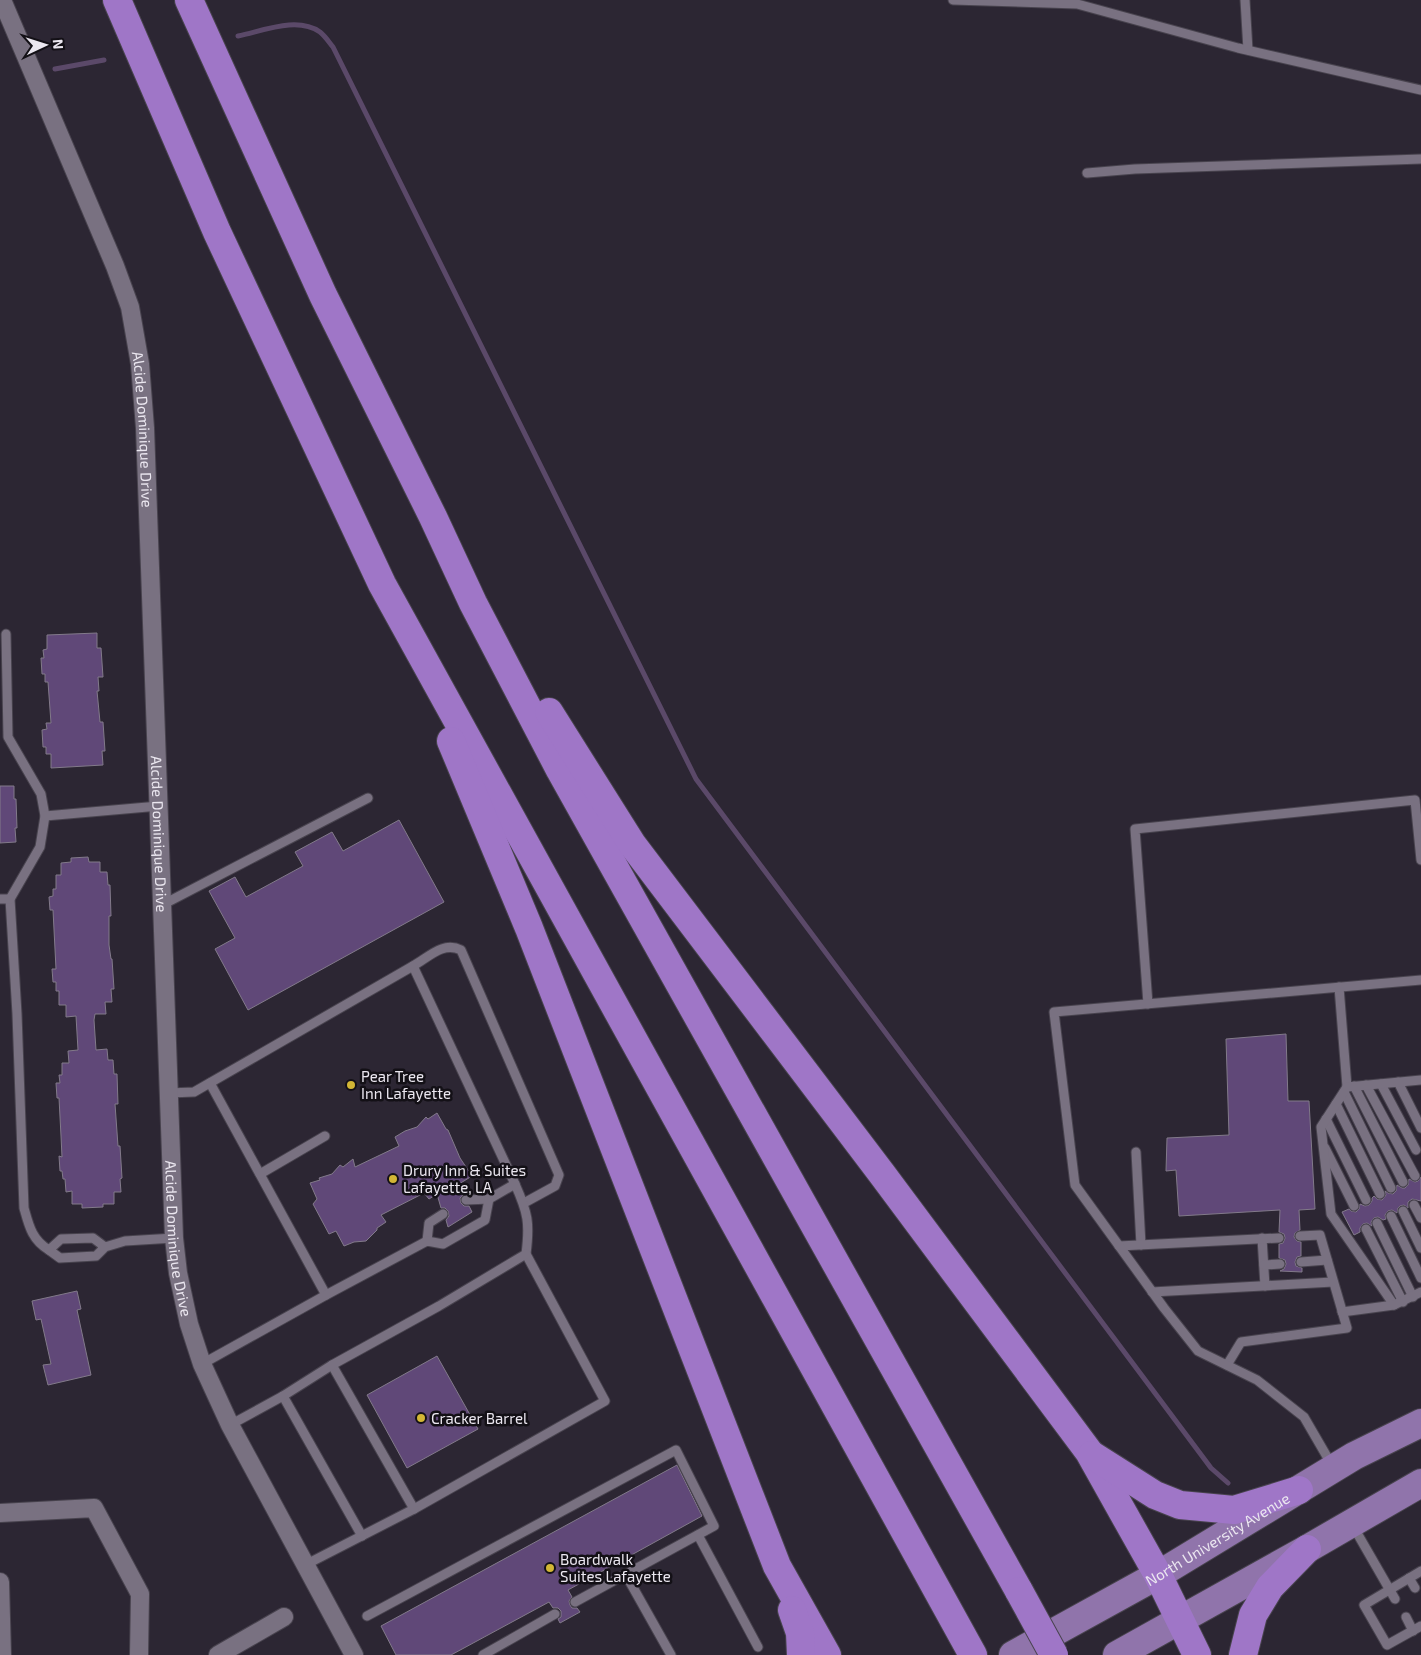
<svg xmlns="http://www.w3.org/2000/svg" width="1421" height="1655" viewBox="0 0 1421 1655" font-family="'Exo 2',sans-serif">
  <rect width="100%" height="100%" fill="#2c2633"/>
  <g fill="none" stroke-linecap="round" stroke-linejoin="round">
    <g stroke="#5b4969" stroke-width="5">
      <path d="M238 36C263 31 297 16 320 32 325 36 329 42 333 47L696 779 1211 1468 1228 1483"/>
      <polyline points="55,69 104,60"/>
    </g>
  </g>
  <g fill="#604878" stroke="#827a8a">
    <polygon points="97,633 97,648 101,648 103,677 98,677 99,691 97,691 100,722 103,722 105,751 102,751 103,765 51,768 51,754 46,754 46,747 43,747 42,730 47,729 46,723 51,723 48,682 45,682 45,674 42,674 41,658 44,658 43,650 47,649 47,635"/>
    <polygon points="0,786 14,786 14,799 16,799 17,828 15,828 16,842 0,843"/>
    <polygon points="399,820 444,902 248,1010 215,949 235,938 209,891 235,877 246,897 303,866 295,852 332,832 343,851"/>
    <polygon points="88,857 89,862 100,862 100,872 107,872 108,885 110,885 111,916 109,916 109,945 111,959 112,959 114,989 111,989 112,1002 105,1002 106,1014 95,1014 94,1020 96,1050 107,1049 108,1060 113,1060 114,1074 117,1074 118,1104 115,1104 118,1146 120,1146 122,1178 120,1179 121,1192 114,1192 114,1204 103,1204 103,1207 82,1208 82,1204 72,1204 72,1191 66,1192 65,1179 63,1179 62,1171 60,1171 59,1156 62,1157 61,1136 59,1098 57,1098 56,1083 60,1083 59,1075 62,1075 62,1063 69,1063 68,1051 78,1050 76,1016 66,1017 66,1005 59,1005 59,991 56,991 56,982 53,982 52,969 56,969 53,910 50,910 49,897 53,896 53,889 56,889 56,875 61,875 61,863 71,862 71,858"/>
    <polygon points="1286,1034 1288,1101 1309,1101 1315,1209 1299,1210 1300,1230 1295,1233 1294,1237 1297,1241 1301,1242 1301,1256 1297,1257 1295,1262 1296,1266 1302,1268 1302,1272 1280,1271 1284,1269 1286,1264 1285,1260 1279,1258 1279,1244 1283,1243 1285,1238 1284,1234 1279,1232 1280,1210 1179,1216 1176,1170 1166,1171 1167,1138 1229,1135 1226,1039"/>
    <polygon points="437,1113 446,1129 448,1130 460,1158 472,1176 459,1184 464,1194 460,1198 461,1203 464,1206 469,1206 472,1212 448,1227 446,1220 449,1216 448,1211 445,1208 441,1208 437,1194 429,1199 424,1193 381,1215 386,1222 377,1228 377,1230 366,1241 354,1242 344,1246 336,1231 329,1234 313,1204 317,1199 310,1183 320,1180 319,1178 332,1174 340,1165 343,1167 353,1159 355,1167 399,1146 395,1137 405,1131 417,1127 426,1117 428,1119"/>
    <polygon points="1421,1177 1421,1201 1412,1199 1408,1202 1408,1208 1404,1205 1400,1206 1398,1208 1397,1213 1392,1210 1388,1211 1385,1215 1386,1219 1383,1220 1378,1217 1374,1218 1371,1222 1372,1226 1367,1223 1363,1224 1360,1228 1360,1232 1354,1235 1342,1212 1349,1209 1351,1211 1356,1212 1359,1209 1360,1204 1365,1206 1369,1205 1372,1201 1372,1198 1374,1196 1377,1199 1382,1200 1386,1195 1385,1191 1388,1193 1393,1194 1396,1191 1397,1185 1402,1188 1405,1188 1408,1185 1409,1179 1415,1182 1418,1181"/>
    <polygon points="77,1291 81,1309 77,1310 91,1375 48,1385 43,1365 51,1364 41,1319 36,1320 32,1301"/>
    <polygon points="437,1356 478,1429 407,1468 367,1395"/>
    <polygon points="677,1465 702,1516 568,1590 572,1597 569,1601 570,1605 572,1608 577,1608 580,1612 560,1623 558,1619 561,1617 561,1611 558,1608 553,1608 549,1602 451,1655 396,1655 381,1626"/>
  </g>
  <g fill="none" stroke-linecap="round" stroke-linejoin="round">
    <defs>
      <g id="service">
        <polyline points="953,0 1077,4 1238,48 1421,90"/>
        <polyline points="1245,0 1248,50"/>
        <polyline points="1087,173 1135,169 1421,159"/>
        <path d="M6 634 8 737 41 794 45 816 40 847 10 899 17 1014 24 1208C29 1226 32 1240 49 1250"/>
        <polyline points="45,816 159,806"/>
        <polyline points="0,899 10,899"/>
        <polyline points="162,905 368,798"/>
        <path d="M413 966C429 957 443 941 461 950L559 1175 555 1186 524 1203"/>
        <polyline points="1339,987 1347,1087"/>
        <polyline points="1148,1004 1135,829 1415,800 1421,860"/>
        <polyline points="1398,1082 1421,1128"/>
        <polyline points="210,1083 326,1295"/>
        <polyline points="1381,1084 1416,1150"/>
        <polyline points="1366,1085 1415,1176"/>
        <polyline points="1354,1086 1403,1182"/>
        <polyline points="1344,1092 1391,1188"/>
        <polyline points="169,1093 194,1092 413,966 515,1184"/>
        <polyline points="1336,1104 1380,1194"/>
        <polyline points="1326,1119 1366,1200"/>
        <polyline points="1325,1148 1354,1206"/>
        <polyline points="1136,1152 1141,1245"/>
        <polyline points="260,1174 325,1136"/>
        <polyline points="466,1200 489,1199"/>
        <polyline points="1414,1205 1421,1218"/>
        <polyline points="1403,1211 1421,1248"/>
        <polyline points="1391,1216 1421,1278"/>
        <polyline points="1377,1223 1413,1297"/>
        <polyline points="1366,1229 1403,1302"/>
        <polyline points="1262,1238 1265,1286"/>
        <polyline points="427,1241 429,1223 443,1214"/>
        <polyline points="1119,1246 1279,1238"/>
        <polyline points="105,1247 93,1238 61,1239 49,1250 60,1258 96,1256 105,1247 125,1241 174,1238"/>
        <polyline points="1301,1262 1327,1260"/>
        <polyline points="1264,1265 1280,1264"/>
        <polyline points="1152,1292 1333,1282"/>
        <polyline points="1394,1305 1331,1214 1321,1127 1347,1087 1421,1080"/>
        <polyline points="1342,1312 1394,1305 1421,1292"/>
        <path d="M202 1364 326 1295 427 1241 443 1244 485 1220 489 1199 515 1184C528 1213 530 1223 526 1254L605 1401 414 1509 305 1565"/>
        <polyline points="332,1365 414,1509"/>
        <polyline points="1227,1365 1241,1342 1347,1328 1320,1235 1300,1236"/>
        <polyline points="283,1396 362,1536"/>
        <polyline points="230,1425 283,1396 332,1365 439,1306 526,1254"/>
        <polyline points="1333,1467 1304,1417 1257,1380 1198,1351 1164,1308 1075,1185 1054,1012 1421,980"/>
        <polyline points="1353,1526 1395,1599"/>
        <polyline points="698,1535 758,1647"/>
        <polyline points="1421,1571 1364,1605 1387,1645 1421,1626"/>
        <polyline points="626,1575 671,1655"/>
        <polyline points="1409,1578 1415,1588"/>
        <polyline points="367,1616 676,1450 714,1526 575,1602"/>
        <polyline points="1406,1617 1413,1631"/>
        <polyline points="483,1655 555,1614"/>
      </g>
      <g id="minor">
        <path id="s1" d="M2 0 115 266 130 307 140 364 145 428 174 1238 178 1273 189 1324 202 1364 230 1425 354 1655"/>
        <polyline points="0,1513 94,1508 140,1594 139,1655"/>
        <polyline points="0,1582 2,1655"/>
        <polyline points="218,1655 284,1617"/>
      </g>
      <g id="primary">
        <path id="s2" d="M1013 1655 1158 1575 1354 1456 1421 1423"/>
        <polyline points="1117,1655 1307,1549 1421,1483"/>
      </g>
      <g id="motorway">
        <polyline points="117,0 217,232 382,584 973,1655"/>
        <polyline points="189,0 323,295 433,517 473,603 560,770 1019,1591"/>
        <polyline points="549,712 632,844 882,1174 1089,1452 1158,1575 1197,1655"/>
        <polyline points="451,741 529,928 777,1566 827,1655"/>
        <polyline points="1092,1455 1155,1495 1180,1505 1234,1510 1299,1490"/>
        <polyline points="792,1610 800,1633 801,1655"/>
        <polyline points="1243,1655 1253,1615 1270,1587 1307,1549"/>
      </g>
    </defs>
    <use href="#service" stroke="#48434e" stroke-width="11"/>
    <use href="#minor" stroke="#48434e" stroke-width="20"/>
    <use href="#primary" stroke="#48434e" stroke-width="30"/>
    <use href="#motorway" stroke="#48434e" stroke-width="30"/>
    <use href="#service" stroke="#797181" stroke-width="9"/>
    <use href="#minor" stroke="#797181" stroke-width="18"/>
    <use href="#primary" stroke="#9074ab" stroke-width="28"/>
    <use href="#motorway" stroke="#9f76c7" stroke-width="28"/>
    <defs>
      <polyline id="motorway-bridge" points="1019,1591 1054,1655"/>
    </defs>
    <use href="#motorway-bridge" stroke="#48434e" stroke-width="30" stroke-linecap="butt"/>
    <use href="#motorway-bridge" stroke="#9f76c7" stroke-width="28"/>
  </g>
  <g fill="#d3b635" stroke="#131016" stroke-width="2">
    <circle cx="351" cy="1085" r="5"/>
    <circle cx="393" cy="1179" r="5"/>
    <circle cx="421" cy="1418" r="5"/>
    <circle cx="550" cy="1568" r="5"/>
  </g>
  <g text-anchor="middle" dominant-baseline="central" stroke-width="5" stroke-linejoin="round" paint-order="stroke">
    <g font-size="15" fill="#ebe7f0" stroke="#131016">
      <text stroke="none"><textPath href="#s1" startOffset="456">Alcide Dominique Drive</textPath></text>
      <text stroke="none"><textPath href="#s1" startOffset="861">Alcide Dominique Drive</textPath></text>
      <text stroke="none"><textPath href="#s1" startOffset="1266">Alcide Dominique Drive</textPath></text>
      <text stroke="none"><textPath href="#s2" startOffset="235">North University Avenue</textPath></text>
    </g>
    <g font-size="15" fill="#ebe7f0" stroke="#131016" text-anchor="start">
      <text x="361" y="1076">Pear Tree<tspan x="361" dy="17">Inn Lafayette</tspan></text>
      <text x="403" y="1170">Drury Inn &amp; Suites<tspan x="403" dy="17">Lafayette, LA</tspan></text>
      <text x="431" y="1418">Cracker Barrel</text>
      <text x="560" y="1559">Boardwalk<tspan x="560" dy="17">Suites Lafayette</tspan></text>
    </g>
  </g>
  <g transform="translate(45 45) rotate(86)" stroke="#131016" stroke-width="4" paint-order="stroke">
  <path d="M0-4L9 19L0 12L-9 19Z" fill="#ebe7f0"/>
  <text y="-8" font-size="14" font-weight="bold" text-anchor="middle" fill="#ebe7f0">N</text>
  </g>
</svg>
